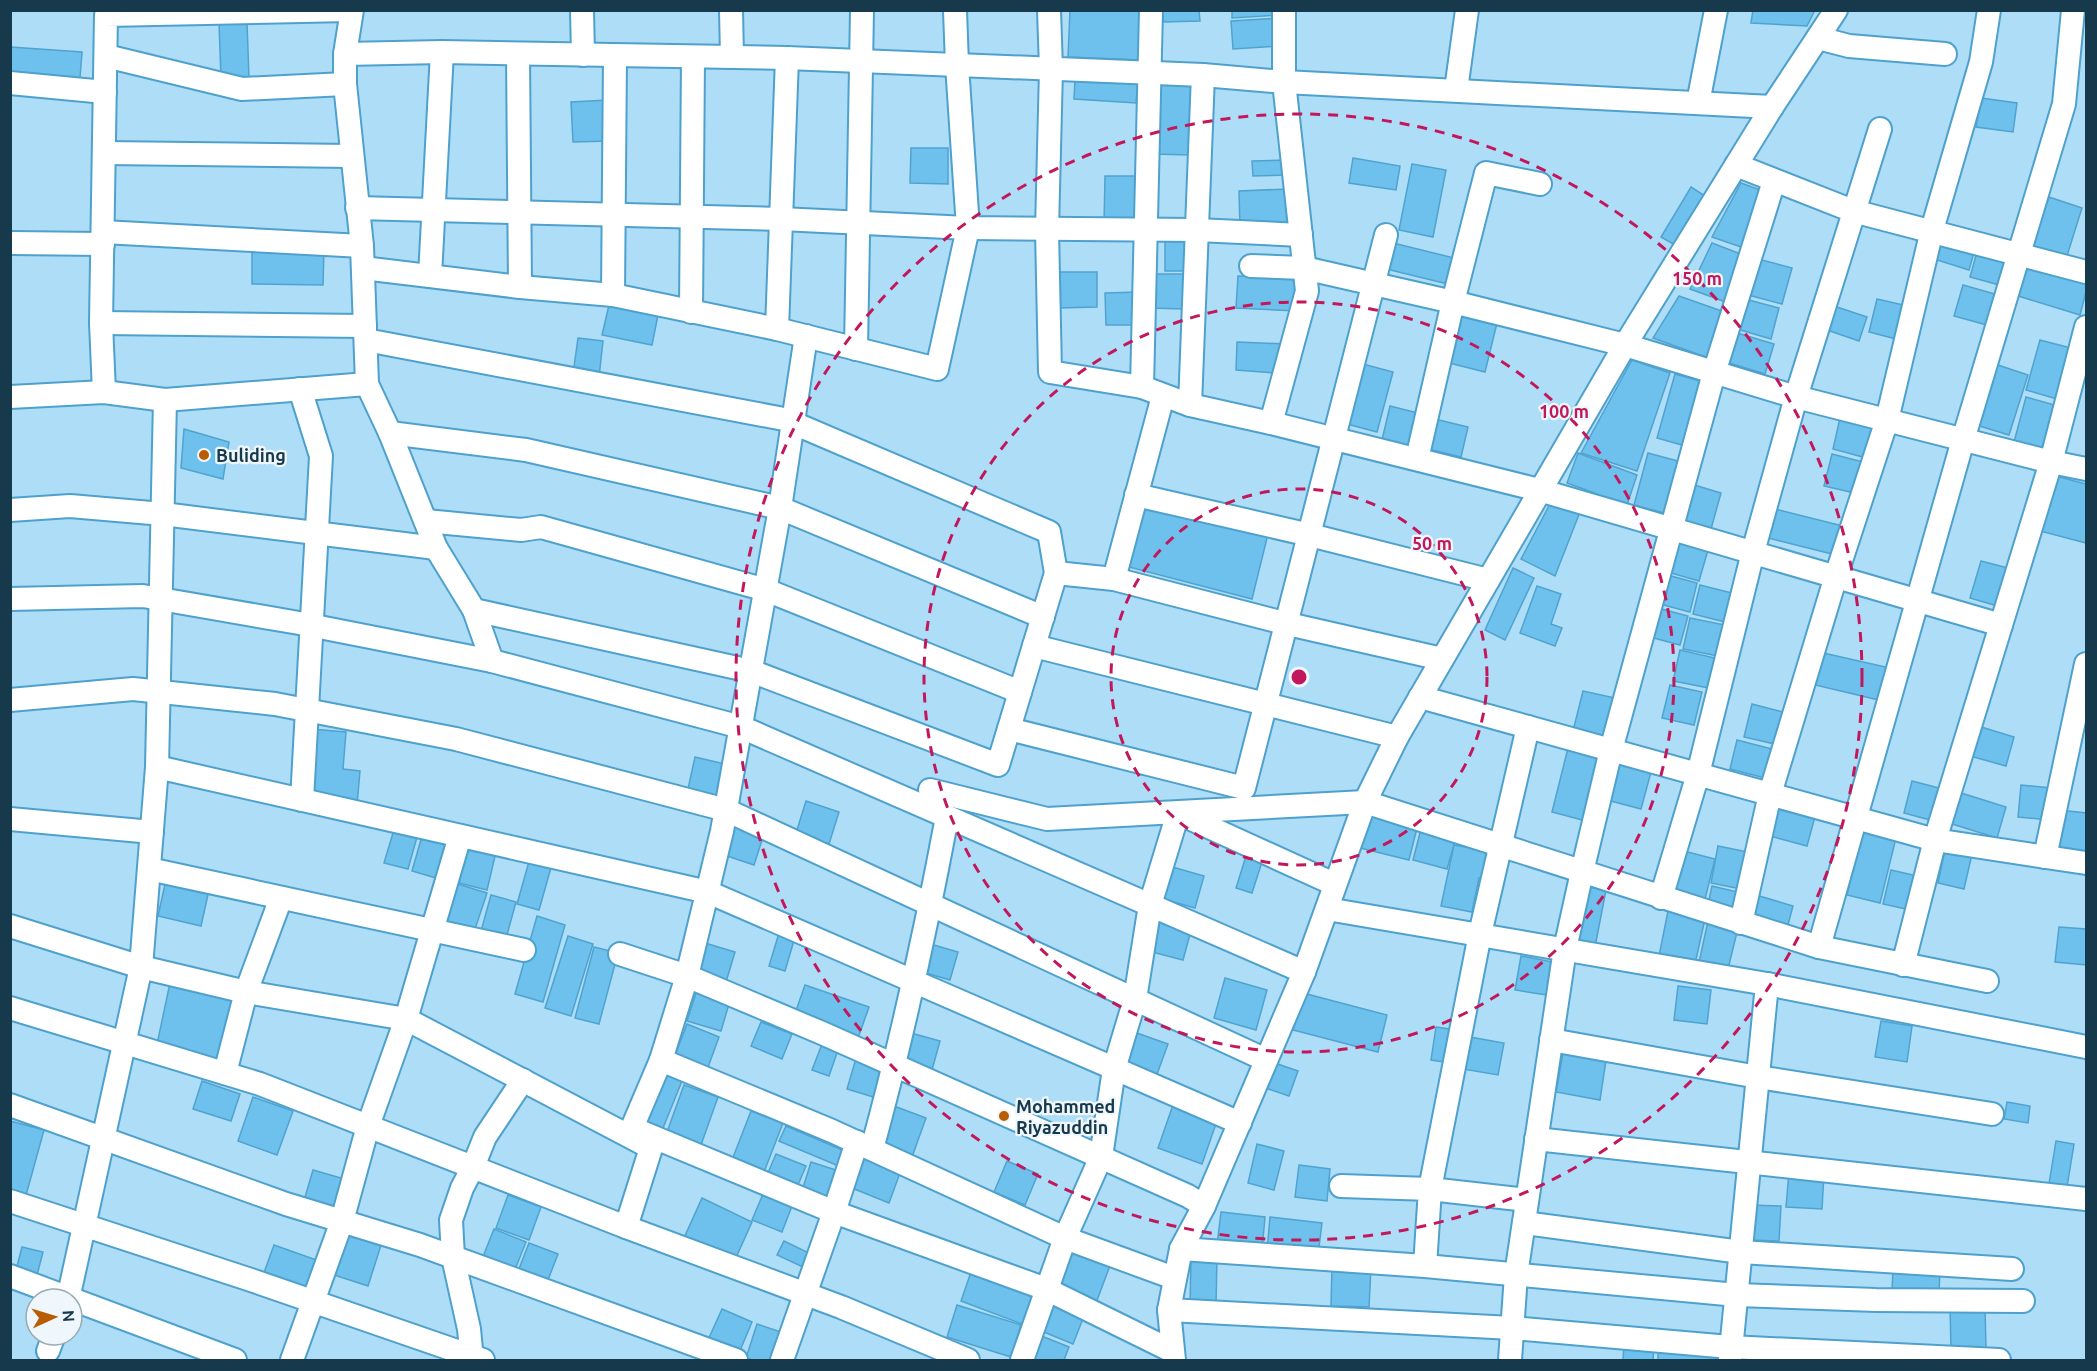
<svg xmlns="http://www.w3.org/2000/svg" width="2097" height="1371" viewBox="0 0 2097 1371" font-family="Ubuntu,sans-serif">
  <rect width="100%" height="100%" fill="#aeddf8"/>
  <g fill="#6ec0ed" stroke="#50a3cf" stroke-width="1.5">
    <polygon points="1070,10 1141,10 1139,60 1068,57"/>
    <polygon points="1163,10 1199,10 1200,21 1163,22"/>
    <polygon points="1232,10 1282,10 1282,15 1232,18"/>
    <polygon points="1753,10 1815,10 1807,26 1751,23"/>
    <polygon points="1281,18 1282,46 1233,49 1231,21"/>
    <polygon points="247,22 249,78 221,79 219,23"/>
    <polygon points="10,47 82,52 80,78 10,74"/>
    <polygon points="1075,79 1138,83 1136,103 1074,99"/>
    <polygon points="1154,82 1194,84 1191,155 1151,154"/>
    <polygon points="1981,98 2017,103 2013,132 1976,127"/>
    <polygon points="608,100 610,141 573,142 571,102"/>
    <polygon points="911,148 948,148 948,184 910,183"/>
    <polygon points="1353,158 1400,166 1396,190 1349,183"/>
    <polygon points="1288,160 1289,175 1253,176 1252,161"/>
    <polygon points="1412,164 1446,170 1433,237 1399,230"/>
    <polygon points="1105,176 1140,176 1139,225 1104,224"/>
    <polygon points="1741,183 1763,191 1747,249 1712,237"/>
    <polygon points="1691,187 1705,196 1675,245 1661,237"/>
    <polygon points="1287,189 1288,226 1240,228 1239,191"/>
    <polygon points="2049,197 2082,208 2066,259 2032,247"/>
    <polygon points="1165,236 1191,236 1190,271 1165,271"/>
    <polygon points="1941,237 1975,249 1969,270 1934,259"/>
    <polygon points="1389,242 1458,259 1452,285 1382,268"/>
    <polygon points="1712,243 1746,256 1731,304 1690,289"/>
    <polygon points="252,248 324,249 323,285 252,284"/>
    <polygon points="1978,248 2011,258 2003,286 1970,277"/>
    <polygon points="1758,259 1792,268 1782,304 1748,295"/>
    <polygon points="2024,264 2086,282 2086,292 2080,315 2015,295"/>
    <polygon points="1059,272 1097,272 1097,307 1059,308"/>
    <polygon points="1150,274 1184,274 1184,309 1149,308"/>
    <polygon points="1238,276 1299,279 1297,311 1236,308"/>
    <polygon points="1963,285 2002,296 1994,327 1954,316"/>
    <polygon points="1139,292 1140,325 1106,325 1105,293"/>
    <polygon points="1679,296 1730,314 1711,359 1653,338"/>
    <polygon points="1745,299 1779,308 1771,339 1737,329"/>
    <polygon points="1877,299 1908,306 1900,340 1869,332"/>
    <polygon points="609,305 658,315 652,345 602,335"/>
    <polygon points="1831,305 1867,317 1859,341 1824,329"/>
    <polygon points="1457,313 1497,323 1485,372 1445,362"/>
    <polygon points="1734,332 1774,344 1765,374 1726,362"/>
    <polygon points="578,338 603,341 599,377 573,374"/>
    <polygon points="2040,340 2071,348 2057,399 2026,390"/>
    <polygon points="1237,342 1286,344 1275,373 1236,370"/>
    <polygon points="1632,360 1670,373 1637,471 1581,453"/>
    <polygon points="1359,363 1393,372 1377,432 1343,423"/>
    <polygon points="1995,364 2028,375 2009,435 1976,425"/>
    <polygon points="1675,374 1707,383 1689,447 1657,438"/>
    <polygon points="2026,397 2062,407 2050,452 2014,442"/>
    <polygon points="1390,406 1422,414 1413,448 1382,440"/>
    <polygon points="1840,418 1878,428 1870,459 1833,449"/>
    <polygon points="1435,419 1468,427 1461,457 1428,449"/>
    <polygon points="184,429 229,442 223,479 181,468"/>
    <polygon points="1578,453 1637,475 1627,505 1567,483"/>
    <polygon points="1648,453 1678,461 1664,513 1634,505"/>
    <polygon points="1832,454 1867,463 1859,494 1824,486"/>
    <polygon points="2052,475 2086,484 2086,543 2040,531"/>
    <polygon points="1691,484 1721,493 1711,529 1681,520"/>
    <polygon points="1145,502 1268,534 1252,599 1129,567"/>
    <polygon points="1551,502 1580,512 1555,576 1521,559"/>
    <polygon points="1771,508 1843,526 1836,555 1764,537"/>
    <polygon points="1672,540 1708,550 1699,581 1664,571"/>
    <polygon points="1981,561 2012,569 2001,607 1970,598"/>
    <polygon points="1513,568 1534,578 1505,640 1485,630"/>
    <polygon points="1664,574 1697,583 1690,612 1656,603"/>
    <polygon points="1700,585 1736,594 1729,623 1693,614"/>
    <polygon points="1537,586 1561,594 1551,624 1562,628 1555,646 1520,633"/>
    <polygon points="1654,607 1688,616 1680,645 1646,636"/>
    <polygon points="1690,618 1725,625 1718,656 1683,649"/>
    <polygon points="1680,650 1715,658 1709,688 1673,681"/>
    <polygon points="1819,652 1890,668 1883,701 1811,684"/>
    <polygon points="1670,685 1702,692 1694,725 1662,718"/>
    <polygon points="1583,691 1615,698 1605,739 1573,731"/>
    <polygon points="1752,704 1787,713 1779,745 1744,737"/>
    <polygon points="1978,726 2014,737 2006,766 1970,756"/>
    <polygon points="311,729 346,732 343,769 360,771 357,805 306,793"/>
    <polygon points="1737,740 1776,750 1769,779 1730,769"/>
    <polygon points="1568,748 1602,757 1586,821 1552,812"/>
    <polygon points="695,757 725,764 718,796 688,789"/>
    <polygon points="1612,762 1651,772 1641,809 1603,799"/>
    <polygon points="1912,781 1943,789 1934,821 1904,813"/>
    <polygon points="2021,785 2051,788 2049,820 2018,817"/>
    <polygon points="1958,792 2006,807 1997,838 1949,823"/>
    <polygon points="806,801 839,812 829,844 796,833"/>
    <polygon points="1779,803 1816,813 1807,846 1770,836"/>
    <polygon points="1365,810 1418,824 1409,860 1356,847"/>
    <polygon points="2060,810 2086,813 2086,852 2056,849"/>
    <polygon points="396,823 419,830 408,869 384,863"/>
    <polygon points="734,825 764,834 754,865 724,855"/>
    <polygon points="424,829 455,838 443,880 412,871"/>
    <polygon points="1421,829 1456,838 1447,869 1413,860"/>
    <polygon points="1863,829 1896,838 1880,903 1847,895"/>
    <polygon points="468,845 496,852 487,890 459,883"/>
    <polygon points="1454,845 1494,852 1489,880 1479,878 1472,912 1441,906"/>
    <polygon points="1718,846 1753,853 1746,890 1711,883"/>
    <polygon points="1945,849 1972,854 1964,889 1938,883"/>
    <polygon points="1680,850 1715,859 1703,907 1668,898"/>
    <polygon points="1246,856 1262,862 1252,893 1236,888"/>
    <polygon points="530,858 552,864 539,910 517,904"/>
    <polygon points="1169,866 1204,876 1195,908 1160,898"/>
    <polygon points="1891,870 1922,877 1915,911 1883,904"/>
    <polygon points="166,880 209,890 201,926 158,916"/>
    <polygon points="458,884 487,893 473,935 444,926"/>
    <polygon points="1584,886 1606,890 1595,947 1573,942"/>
    <polygon points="1712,886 1742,893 1737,916 1707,909"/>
    <polygon points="491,895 516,902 505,942 480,935"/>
    <polygon points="1756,895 1793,906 1786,932 1749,922"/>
    <polygon points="1668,911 1705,919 1695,964 1659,956"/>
    <polygon points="537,916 565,925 543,1002 515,994"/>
    <polygon points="1161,918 1192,927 1183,960 1152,952"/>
    <polygon points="1708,921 1738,928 1727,973 1698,967"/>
    <polygon points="2059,927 2086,929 2086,965 2055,962"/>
    <polygon points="779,933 795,937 785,971 769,966"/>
    <polygon points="568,936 593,944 571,1016 545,1008"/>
    <polygon points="705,943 735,952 726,982 696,973"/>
    <polygon points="927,943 958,952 950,980 919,971"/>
    <polygon points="594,947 618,953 599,1024 575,1018"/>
    <polygon points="1521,956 1558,963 1553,996 1515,990"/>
    <polygon points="1225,978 1267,990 1256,1030 1214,1018"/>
    <polygon points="170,983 234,997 220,1061 156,1049"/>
    <polygon points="805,985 869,1007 857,1041 793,1019"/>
    <polygon points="1678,986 1711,990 1707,1024 1674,1020"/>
    <polygon points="696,993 729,1004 721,1031 687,1021"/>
    <polygon points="1303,993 1387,1015 1378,1052 1293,1030"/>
    <polygon points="1881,1021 1912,1026 1907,1062 1875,1057"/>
    <polygon points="761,1022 792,1034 782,1059 751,1046"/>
    <polygon points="687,1024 719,1037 707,1070 674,1058"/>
    <polygon points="1436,1027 1456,1030 1451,1063 1431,1060"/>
    <polygon points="1134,1032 1168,1044 1156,1077 1122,1065"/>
    <polygon points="911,1033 940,1041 932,1070 902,1062"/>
    <polygon points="1470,1037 1504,1043 1498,1075 1463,1069"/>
    <polygon points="822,1044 838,1050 829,1076 812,1070"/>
    <polygon points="1563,1053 1606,1060 1600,1100 1556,1092"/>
    <polygon points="857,1055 890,1066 880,1099 847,1089"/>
    <polygon points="1269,1061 1298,1071 1289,1096 1260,1086"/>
    <polygon points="661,1073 682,1081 661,1133 640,1124"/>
    <polygon points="202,1081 240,1094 231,1121 193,1109"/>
    <polygon points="684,1085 718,1097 701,1145 667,1132"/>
    <polygon points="253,1097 293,1111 277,1155 238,1141"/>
    <polygon points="1174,1102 1218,1118 1202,1164 1158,1148"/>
    <polygon points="2007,1102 2030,1106 2028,1123 2004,1119"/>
    <polygon points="894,1106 926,1118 912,1157 879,1145"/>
    <polygon points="751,1111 783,1123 764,1172 732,1160"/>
    <polygon points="10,1121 44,1130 25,1199 10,1194"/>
    <polygon points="786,1126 847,1152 841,1167 779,1141"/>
    <polygon points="2056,1141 2074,1144 2067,1187 2049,1184"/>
    <polygon points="1257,1144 1284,1151 1274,1190 1248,1183"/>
    <polygon points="776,1154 806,1166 795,1192 765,1180"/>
    <polygon points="864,1158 900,1173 889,1203 852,1188"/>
    <polygon points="1007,1161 1038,1174 1025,1205 994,1192"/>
    <polygon points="811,1162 839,1171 829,1200 802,1191"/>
    <polygon points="1299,1165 1330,1169 1327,1201 1295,1197"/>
    <polygon points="313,1170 348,1180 337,1214 303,1204"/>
    <polygon points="1789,1172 1824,1174 1822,1209 1786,1207"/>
    <polygon points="763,1194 792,1206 782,1232 752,1220"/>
    <polygon points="508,1195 541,1207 529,1240 496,1228"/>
    <polygon points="702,1198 752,1222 734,1262 684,1238"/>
    <polygon points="1750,1205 1781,1206 1779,1241 1748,1240"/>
    <polygon points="1221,1212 1265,1217 1262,1250 1217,1245"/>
    <polygon points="1270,1217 1322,1223 1318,1255 1267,1250"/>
    <polygon points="494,1229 526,1242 514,1272 482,1259"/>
    <polygon points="345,1230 382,1242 368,1286 331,1274"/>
    <polygon points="784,1241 811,1254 805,1268 777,1255"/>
    <polygon points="529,1243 558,1254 546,1285 517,1274"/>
    <polygon points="274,1245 322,1262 310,1295 262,1278"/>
    <polygon points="1068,1246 1111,1263 1096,1303 1052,1285"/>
    <polygon points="22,1247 43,1252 36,1279 15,1274"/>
    <polygon points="1191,1256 1217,1257 1216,1306 1190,1305"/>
    <polygon points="1332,1266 1371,1268 1369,1307 1331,1306"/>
    <polygon points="1893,1268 1940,1270 1939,1293 1892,1291"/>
    <polygon points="972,1269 1034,1293 1022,1324 961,1301"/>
    <polygon points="1052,1298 1086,1311 1073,1344 1039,1330"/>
    <polygon points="957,1305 1021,1325 1011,1357 947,1337"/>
    <polygon points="1985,1307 1986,1348 1951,1348 1950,1308"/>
    <polygon points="722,1309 752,1322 739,1353 708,1340"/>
    <polygon points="757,1324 787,1334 779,1360 753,1360 746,1358"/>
    <polygon points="1039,1335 1069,1347 1064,1360 1029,1360"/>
    <polygon points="1624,1344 1654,1346 1653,1360 1623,1360"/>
    <polygon points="1658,1348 1723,1351 1722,1360 1658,1360"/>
  </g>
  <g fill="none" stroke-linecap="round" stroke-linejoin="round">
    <defs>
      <g id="street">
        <polyline points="352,10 345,54 345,84 362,246 367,384 390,433 436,548 474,610 751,671 998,765 1056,573 1049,532 784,419 366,340"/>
        <polyline points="582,10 583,55"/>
        <polyline points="731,10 732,57"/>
        <polyline points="1049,10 1051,69 1047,230 1050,372 1142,387 1190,405 1271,423 1307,291 1284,82 1284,10"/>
        <polyline points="1818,38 1849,46 1945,54"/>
        <polyline points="345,54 442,52 787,58 1203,75 1284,82 1772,107"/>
        <polyline points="518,54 520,287"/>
        <polyline points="106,56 242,89 345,84"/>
        <polyline points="10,83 105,92"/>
        <polyline points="1456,90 1467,10"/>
        <polyline points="1698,103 1716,10"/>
        <polyline points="104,153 351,156"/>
        <polyline points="1736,165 1853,211 2086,272"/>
        <polyline points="357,208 781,219 968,228 1197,230 1301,235"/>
        <polyline points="103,232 362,246"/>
        <polyline points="10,243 103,244"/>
        <polyline points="1251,266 1304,268 1453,302 1625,345 1796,397 2051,462 2086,469"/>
        <polyline points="363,268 520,287 613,295 777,329 937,369 968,228 957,65 955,10"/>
        <polyline points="430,276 442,52"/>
        <polyline points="613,295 615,56"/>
        <polyline points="691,312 693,57"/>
        <polyline points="101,323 365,326"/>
        <polyline points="777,329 787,58"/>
        <polyline points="806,336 780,508 1043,617"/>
        <polyline points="856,349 862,10"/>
        <polyline points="1142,387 1151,10"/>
        <polyline points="300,389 321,456 302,800"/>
        <polyline points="104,392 101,323 106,15 349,10"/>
        <polyline points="10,397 104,392 165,400 367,384"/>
        <polyline points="1190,405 1203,75"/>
        <polyline points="1271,423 1539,490 2001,625"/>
        <polyline points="390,433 526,450 780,508 722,831 687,976 661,1060 632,1128 651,1148 626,1227 841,1307 968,1360"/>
        <polyline points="1417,459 1453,302 1486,173 1540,184"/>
        <polyline points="1136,495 1310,535 1488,580"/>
        <polyline points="10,510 70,506 163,514 436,548"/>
        <polyline points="426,521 521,530 541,527 766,590 1020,692"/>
        <polyline points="1056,573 1114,579 1288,624 1442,659"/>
        <polyline points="1114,579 1163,396"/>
        <polyline points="10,599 143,596 299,623 492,661 741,727 1304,972"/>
        <polyline points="474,610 492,661"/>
        <polyline points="1034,646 1397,737"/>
        <polyline points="1420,697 1935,840 2086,863"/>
        <polyline points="10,700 133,689 275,704 456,739 726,810 1266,1060"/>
        <polyline points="1009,729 1244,788 1386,235"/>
        <polyline points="157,767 165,400"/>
        <polyline points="930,790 1047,819 1365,802 1819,947 1987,981"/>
        <polyline points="10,819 152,832"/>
        <polyline points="2045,857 2086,664"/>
        <polyline points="149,869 524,950"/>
        <polyline points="1661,898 1698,774 1753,552 1796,397 1880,129"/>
        <polyline points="1327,909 1767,984 2086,1047"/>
        <polyline points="1741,923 1770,794 1836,576 1887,420 1932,230 1981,62 1989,10"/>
        <polyline points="10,926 141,967 246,992 406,1019 642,1143"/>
        <polyline points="1819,947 1963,440 2064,104 2073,10"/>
        <polyline points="620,954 687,976 822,1033 1188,1196 1204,1206"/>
        <polyline points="1903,965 1935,840 2051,462 2086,327"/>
        <polyline points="10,1008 260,1084 626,1227"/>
        <polyline points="1551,1040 1758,1077 1992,1114"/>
        <polyline points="661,1060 832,1131 1065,1238 1022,1360"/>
        <polyline points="225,1073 246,992 281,898"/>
        <polyline points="10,1105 286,1204 420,1245 736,1360"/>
        <polyline points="639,1131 834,1212 782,1360"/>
        <polyline points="1536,1139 2086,1199"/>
        <polyline points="857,1142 834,1212 1046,1289 1172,1351"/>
        <path d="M872 1149C902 1039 926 929 947 817"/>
        <polyline points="1341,1186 1430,1189 1425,1266"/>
        <polyline points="1527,1200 1430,1189 1480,934 1528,727"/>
        <polyline points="10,1201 251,1280 483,1360"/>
        <polyline points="1524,1223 1741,1252 2012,1269"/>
        <polyline points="1181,1249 1425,1266 1737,1295 1876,1300 2023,1301"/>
        <polyline points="10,1276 235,1360"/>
        <polyline points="1174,1278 1065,1238 1101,1157 1114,1069 1135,999 1150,905 1178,813 1334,884"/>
        <polyline points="68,1299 141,967 157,767 708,892 1240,1123"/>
        <polyline points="1169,1310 1512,1328 1730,1347 1999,1360"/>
        <polyline points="48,1351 54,1335"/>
        <polyline points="292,1360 342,1221 368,1126 406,1019 460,836"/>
        <polyline points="472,1360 469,1329 453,1257 451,1220 462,1188 473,1167 485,1137 523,1080"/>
        <polyline points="1174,1360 1169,1310 1181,1249 1204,1206 1304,972 1365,802 1397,737 1625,345 1772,107 1836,10"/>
        <polyline points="1510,1360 1516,1275 1565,949 1582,872 1611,750 1714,373 1774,181"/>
        <polyline points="1730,1360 1767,984"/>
      </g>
    </defs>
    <use href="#street" stroke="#4ea1cc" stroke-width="26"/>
    <use href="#street" stroke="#fff" stroke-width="22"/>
  </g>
  <g fill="none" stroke="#c2185b" stroke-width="3" stroke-dasharray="10 8">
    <circle cx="1299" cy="677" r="188"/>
    <circle cx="1299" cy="677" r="375"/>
    <circle cx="1299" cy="677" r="563"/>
  </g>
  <g fill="#b95d03" stroke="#f0f7fc" stroke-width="2">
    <circle cx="204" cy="455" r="6"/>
    <circle cx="1004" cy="1116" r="6"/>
  </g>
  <g text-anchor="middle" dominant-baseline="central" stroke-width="4.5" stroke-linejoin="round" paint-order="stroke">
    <g font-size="18" font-weight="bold" fill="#16394b" stroke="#f0f7fc" text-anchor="start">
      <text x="216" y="455">Buliding</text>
      <text x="1016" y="1106">Mohammed<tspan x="1016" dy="21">Riyazuddin</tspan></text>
    </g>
  </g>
  <circle cx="1299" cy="677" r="9" fill="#c2185b" stroke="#f0f7fc" stroke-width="3"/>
  <g font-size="18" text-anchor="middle" font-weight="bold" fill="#c2185b" stroke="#f0f7fc" stroke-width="4.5" stroke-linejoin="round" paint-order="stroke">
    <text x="1697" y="285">150 m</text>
    <text x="1564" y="418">100 m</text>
    <text x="1432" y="550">50 m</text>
  </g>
  <rect width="2097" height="1371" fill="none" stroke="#16394b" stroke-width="24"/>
  <g transform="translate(54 1317) rotate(86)"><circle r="28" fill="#f0f7fc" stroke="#99abb5" stroke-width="1.5"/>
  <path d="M0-4.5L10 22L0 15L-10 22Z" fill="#b95d03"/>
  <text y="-9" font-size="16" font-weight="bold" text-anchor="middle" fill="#16394b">N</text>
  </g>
</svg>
